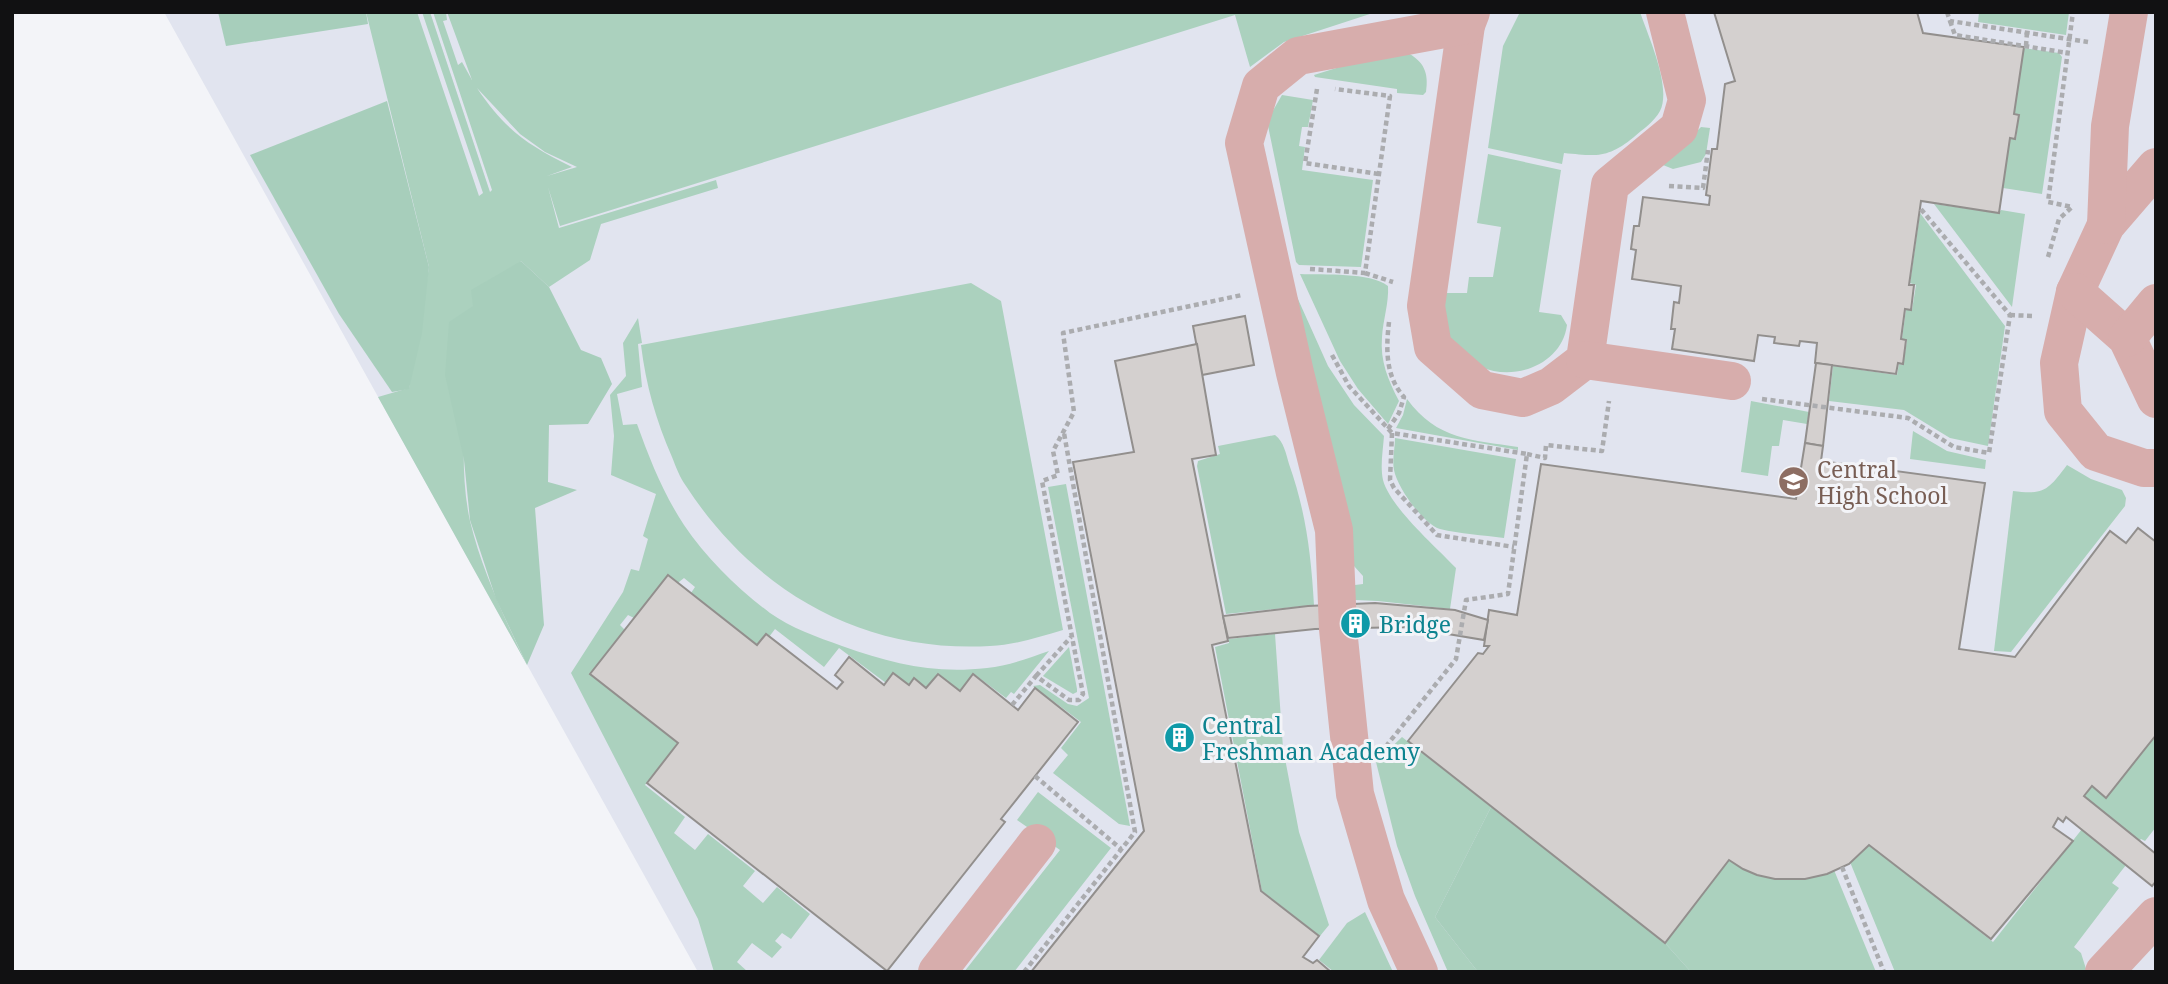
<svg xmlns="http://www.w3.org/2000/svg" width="2168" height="984" viewBox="0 0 2168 984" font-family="'Noto Serif',serif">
  <rect width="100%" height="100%" fill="#f3f4f8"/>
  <polygon fill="#e1e4ef" points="164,12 2156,12 2156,972 698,972"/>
  <g fill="#abd1be" fill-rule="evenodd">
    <path d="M366 12H417L479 196 483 193 422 12H430L490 192 492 190 433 12H446L447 20 443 21 458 65 462 62 472 80 447 12H1376L1284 42 1250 67 1235 15 560 226 548 187 559 228 716 180 718 188 601 224 590 260 549 287 521 261 473 306C469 371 456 458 470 521 482 571 505 619 527 665L378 397 409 388 429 267ZM477 88 520 134 545 152 577 167 547 176 572 167C528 145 505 130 477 88Z"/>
    <path d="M1520 12H1640C1648 36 1672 87 1660 111 1654 122 1643 129 1634 137 1607 159 1596 156 1564 153L1562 164 1488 148 1503 46Z"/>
    <polygon points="1979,12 2069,12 2066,35 1978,22"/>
    <polygon points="2023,48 2059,53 2062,57 2042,194 2003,188 2010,139 2016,139 2019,115 2014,113"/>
    <path d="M1406 52C1424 61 1429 73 1426 92L1423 95 1397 93V89L1315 77 1314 75 1381 54Z"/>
    <polygon points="1282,95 1313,100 1308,127 1302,127 1299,146 1305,147 1302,170 1373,180 1361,267 1299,265 1296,262 1267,121"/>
    <polygon points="1701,127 1710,128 1706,154 1701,162 1673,169 1663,165"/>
    <path d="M1488 154 1561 170 1539 312 1561 315 1567 325C1562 364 1515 382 1481 367 1470 361 1460 351 1450 343L1441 293H1467L1469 277H1493L1501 227 1477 223Z"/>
    <polygon points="1934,204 1999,213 2001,210 2025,214 2012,307"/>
    <polygon points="1920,213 2005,326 1988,446 1950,438 1904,410 1829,401 1833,366 1897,375 1899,364 1903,365 1907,340 1902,339 1906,309 1912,310 1916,285 1910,283"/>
    <path d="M1300 274C1323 275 1370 272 1388 286 1389 303 1383 320 1382 337 1380 361 1388 380 1399 401L1388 424 1358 389 1340 361Z"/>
    <path d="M971 283 1001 301 1063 630C1039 637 1015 645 990 646 863 653 755 592 686 486 680 478 676 467 672 457 656 420 646 386 641 345Z"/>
    <path d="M1293 288 1328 366 1354 405 1384 436C1383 450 1380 466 1383 480 1390 507 1436 547 1456 568L1450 609 1378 601 1355 600V585L1363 584V576L1354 566Z"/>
    <path d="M638 318 642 343 638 344 642 387 617 394 623 425 637 424C650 460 663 493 684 525 706 558 738 589 770 613 791 628 817 637 842 646 893 664 933 674 987 668 1008 666 1029 658 1049 651L1014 694 1011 692 1006 698 974 674 960 691 938 674 926 688 914 679 909 685 893 673 886 683 839 648 824 667 775 629 769 637 766 634 757 645 691 593 695 587 684 578 634 618 628 615 620 625 625 630 678 743 645 785 685 817 674 833 695 850 708 834 755 871 743 886 763 903 777 887 810 914 791 939 782 933 775 941 782 947 772 958 752 943 737 962 748 972H714L698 919 571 673 623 592 631 569 639 571 648 539 643 536 656 494 611 475 614 436 610 395 626 376 623 343Z"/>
    <path d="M1407 399C1437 440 1472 440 1518 447V450L1396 428 1403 415Z"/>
    <polygon points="1751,401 1809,412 1807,424 1783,420 1779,446 1772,446 1768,476 1741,472"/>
    <polygon points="1913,431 1947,451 1986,460 1985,469 1910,459"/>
    <path d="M1275 435C1284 442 1286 454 1289 464 1306 512 1311 554 1314 605L1226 614 1197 466 1198 461 1220 454 1218 446Z"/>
    <path d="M1395 438 1516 459 1504 538C1483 535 1460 534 1440 529 1423 524 1397 487 1394 470 1392 460 1395 448 1395 438Z"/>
    <path d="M2067 465 2091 479 2122 490 2126 498 2125 506 2011 652 1994 651 2013 491C2045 495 2048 490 2067 465Z"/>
    <polygon points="1066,484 1130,826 1119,824 1053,773 1068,755 1061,748 1081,722 1033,686 1040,685 1068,704 1077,706 1089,698 1048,487"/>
    <polygon points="1275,634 1283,748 1299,832 1329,925 1320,936 1262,891 1215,647 1229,643 1229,639"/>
    <polygon points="1069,647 1077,689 1077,692 1073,694 1043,676"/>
    <polygon points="2156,735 2156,827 2145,841 2141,839 2139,841 2084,796 2092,786 2106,798"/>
    <polygon points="1402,737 1491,807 1435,917 1478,972 1448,972 1415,896 1397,846 1376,762"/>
    <polygon points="1038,792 1111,848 1014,972 964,972 1060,850 1017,820"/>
    <polygon points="2082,829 2126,865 2112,883 2119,888 2074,947 2081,953 2087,972 1895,972 1850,862 1869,845 1993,942"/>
    <path d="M1729 860C1765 884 1794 882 1834 870L1876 972H1691L1665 943Z"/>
    <polygon points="1365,912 1393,972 1334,972 1319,960 1347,923"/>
  </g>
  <g fill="#a7cebb">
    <polygon points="218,12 366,12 368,24 226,46"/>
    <polygon points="387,101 429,267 422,333 409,389 392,392 339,314 250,155"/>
    <polygon points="521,261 549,287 581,350 601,358 612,384 588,424 549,425 548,482 577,490 535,508 544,625 527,665 496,599 470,520 464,460 445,375 449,322 473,306 471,290"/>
    <polygon points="1491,807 1665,943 1691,972 1478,972 1435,917"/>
  </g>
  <g fill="#d4d0cf" stroke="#928f8d" stroke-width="2">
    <polygon points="1714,12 1917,12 1923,33 2024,47 2014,114 2019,115 2015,139 2010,138 1999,213 1921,201 1909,285 1914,285 1911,310 1905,309 1901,339 1906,340 1903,364 1898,363 1896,374 1815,363 1817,343 1800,341 1799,346 1774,343 1775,337 1758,335 1754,361 1672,349 1675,329 1671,329 1674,302 1679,303 1681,286 1632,279 1636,250 1631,249 1634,226 1639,226 1643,197 1709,205 1710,196 1706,195 1712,149 1717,149 1725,84 1735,81"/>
    <polygon points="1245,316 1254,365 1202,375 1193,326"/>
    <polygon points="1197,344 1216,455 1192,459 1228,641 1212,645 1261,891 1319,936 1303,957 1313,963 1317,960 1331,972 1031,972 1144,831 1073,462 1134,452 1115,361"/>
    <polygon points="1816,363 1832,365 1823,446 1805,443"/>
    <polygon points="1805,443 1823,446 1821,461 1985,483 1959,649 2015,657 2110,531 2126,543 2138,528 2156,542 2156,735 2106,798 2092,786 2084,796 2156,854 2156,881 2152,886 2066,817 2063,822 2058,818 2053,827 2073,841 1991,939 1869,845 1849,864 1827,874 1805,879 1775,879 1757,875 1743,869 1729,860 1665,943 1408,741 1478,653 1483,654 1489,646 1484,646 1489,610 1517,615 1541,464 1796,499"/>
    <polygon points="668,575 757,645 766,634 837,689 843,682 835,675 849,657 884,685 893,673 909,685 914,678 926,688 938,674 960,691 973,674 1018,710 1035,688 1078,722 1001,819 1005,822 887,971 647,783 678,743 590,674"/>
    <polygon points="1375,603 1455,610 1488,620 1484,640 1406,627 1315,629 1228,638 1223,616 1308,606"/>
  </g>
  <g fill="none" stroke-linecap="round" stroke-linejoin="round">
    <g stroke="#abacaf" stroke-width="4.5" stroke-dasharray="5 3.5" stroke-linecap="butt">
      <polyline points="1947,12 1950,21 2088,42"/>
      <polyline points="1950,21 1955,35 2068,53"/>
      <polyline points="2026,46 2027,32"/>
      <polyline points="1317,89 1305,163 1379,174"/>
      <polyline points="1669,186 1703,188 1708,150"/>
      <polyline points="2048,257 2059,219 2072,207 2048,202 2073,12"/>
      <polyline points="1310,269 1365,273 1390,96 1335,89"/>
      <polyline points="1365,273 1393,282"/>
      <polyline points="2010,315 2032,316"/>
      <polyline points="1332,355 1349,386 1392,433 1527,454 1508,594 1466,600 1456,659 1387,745"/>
      <polyline points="1762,399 1908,418 1954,447 1989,453 2010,315 1920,208"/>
      <path d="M1388 429 1399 413 1404 397C1385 376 1386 348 1389 322"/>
      <polyline points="1392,433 1390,480 1394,488 1437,535 1514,547"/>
      <polyline points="1527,454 1545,458 1546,445 1602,451 1609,401"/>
      <polyline points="1036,676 1071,637"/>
      <polyline points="1012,705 1036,676 1069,700 1079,700 1083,694 1042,481 1058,475 1053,451 1074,412 1063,333 1242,295"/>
      <polyline points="1035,776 1121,849"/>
      <polyline points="1842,867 1884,972"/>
      <polyline points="1024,972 1135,832 1064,433"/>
    </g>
    <g stroke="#d7adac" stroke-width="38">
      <polyline points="1471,12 1466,25 1426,306 1433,347 1482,390 1523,398 1551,386 1585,360 1610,185 1679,128 1687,100 1665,12"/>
      <polyline points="2156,167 2106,225 2075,292 2059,363 2063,411 2096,452 2144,468 2156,468"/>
      <polyline points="2106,225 2110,126 2129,12"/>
      <polyline points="2075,292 2127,338 2156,399"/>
      <polyline points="2127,338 2156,303"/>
      <polyline points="1585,360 1732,381"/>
      <polyline points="937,972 1037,843"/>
      <polyline points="1419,972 1386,900 1355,794 1338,629 1334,530 1295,373 1244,143 1261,86 1298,56 1466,25"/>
      <polyline points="2104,972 2156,916"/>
    </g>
  </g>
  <defs>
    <symbol id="school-disc" viewBox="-11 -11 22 22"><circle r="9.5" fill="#8d6e63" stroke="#f3f4f8"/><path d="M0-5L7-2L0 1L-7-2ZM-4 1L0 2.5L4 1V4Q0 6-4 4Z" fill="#fff"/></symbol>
    <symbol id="building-disc" viewBox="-11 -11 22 22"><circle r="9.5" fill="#0f9aa8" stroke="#f3f4f8"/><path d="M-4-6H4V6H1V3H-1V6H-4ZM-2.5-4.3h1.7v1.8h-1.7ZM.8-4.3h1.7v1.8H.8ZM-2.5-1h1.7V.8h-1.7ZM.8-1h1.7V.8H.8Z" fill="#fff"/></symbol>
  </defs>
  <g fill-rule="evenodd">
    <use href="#school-disc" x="1776" y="464" width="35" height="35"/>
    <use href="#building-disc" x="1338" y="606" width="35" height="35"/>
    <use href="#building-disc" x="1162" y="720" width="35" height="35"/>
  </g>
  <g text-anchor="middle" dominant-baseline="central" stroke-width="6" stroke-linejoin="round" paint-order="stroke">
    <g font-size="23" fill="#785e54" stroke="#f3f4f8" text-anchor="start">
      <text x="1817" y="469">Central<tspan x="1817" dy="26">High School</tspan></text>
    </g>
    <g font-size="23" fill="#0d838f" stroke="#f3f4f8" text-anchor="start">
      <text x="1379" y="624">Bridge</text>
      <text x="1202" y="725">Central<tspan x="1202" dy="26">Freshman Academy</tspan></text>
    </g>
  </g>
  <rect width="2168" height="984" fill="none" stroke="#111112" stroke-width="28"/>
</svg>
